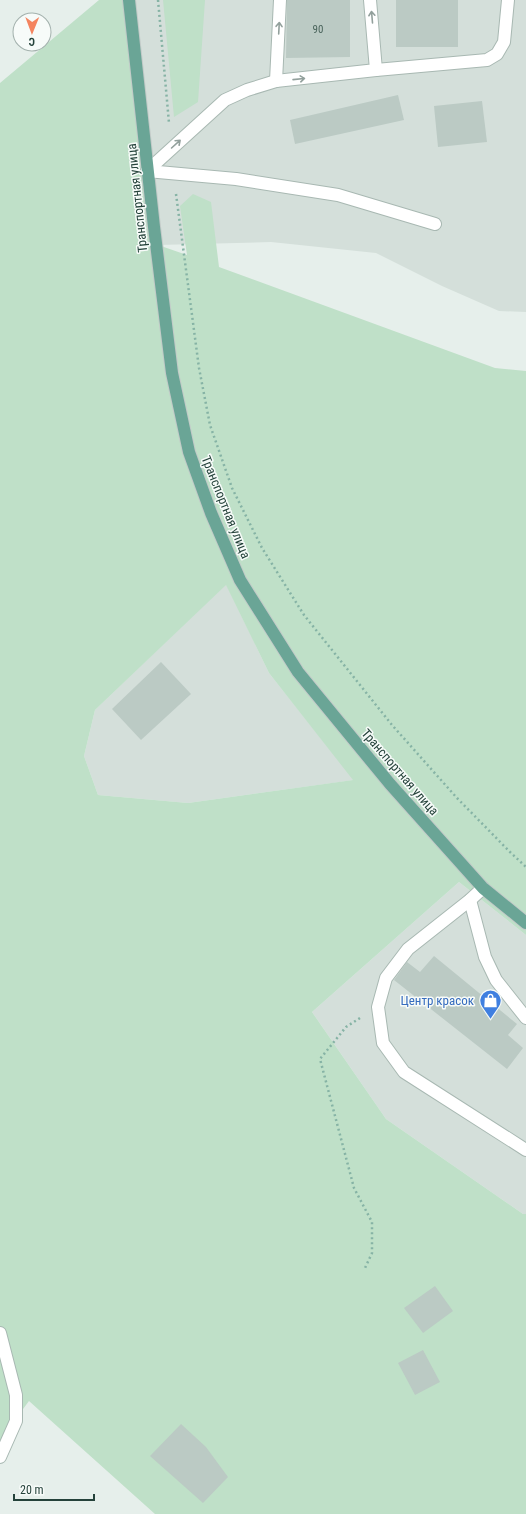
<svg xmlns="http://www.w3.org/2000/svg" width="526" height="1514" viewBox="0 0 526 1514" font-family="'Roboto Condensed',sans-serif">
  <rect width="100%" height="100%" fill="#e6efeb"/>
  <g fill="#d4dfda">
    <polygon points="128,0 526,0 526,312 499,311 442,286 376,253 271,242 158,245"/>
    <polygon points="226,584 269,673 354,780 188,803 98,795 84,756 95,710"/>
    <polygon points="459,882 526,935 526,1214 523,1214 386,1119 312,1012"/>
  </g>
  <g fill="#bfe0c8" fill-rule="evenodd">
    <path d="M99 0H128L158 245 187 255 180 206 193 194 211 202 219 267 495 368 526 371V935L459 882 312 1012 386 1119 523 1214H526V1514H155L29 1401 0 1440V83ZM226 585 269 673 353 780 188 803 98 795 84 756 95 710Z"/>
    <polygon points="163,0 205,0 198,102 174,117"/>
  </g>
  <g fill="#bbcac4">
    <polygon points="287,0 350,0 350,57 286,58"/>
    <rect x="396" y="0" width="62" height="47"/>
    <polygon points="398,95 404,120 295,144 290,120"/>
    <polygon points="482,101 487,142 438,147 434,106"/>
    <polygon points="161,662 191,694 141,740 112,709"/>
    <polygon points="434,956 517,1024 508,1035 523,1048 507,1069 394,980 407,962 420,972"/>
    <polygon points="435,1286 453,1311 423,1333 404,1308"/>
    <polygon points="423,1350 440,1382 415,1395 398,1363"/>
    <polygon points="181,1424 206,1447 228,1477 203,1503 150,1456"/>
  </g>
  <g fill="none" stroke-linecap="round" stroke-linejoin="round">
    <defs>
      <g id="minor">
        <polyline points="376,70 487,60 497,54 504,42 508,0"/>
        <polyline points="276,81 280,0"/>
        <polyline points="147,171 225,100 247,90 276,81 376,70 370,0"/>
        <polyline points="147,171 236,179 338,195 435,224"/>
        <polyline points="483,888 470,900 408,949 386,978 378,1007 383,1043 404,1072 526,1150"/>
        <polyline points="470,900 485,957 496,980 526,1018"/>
        <polyline points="0,1333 16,1395 16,1421 0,1457"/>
      </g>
      <polyline id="major" points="129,0 154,227 172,373 189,452 211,513 240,580 298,672 390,784 483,888 526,923"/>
    </defs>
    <use href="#minor" stroke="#a8b8b2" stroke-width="14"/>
    <use href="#major" stroke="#c2cac8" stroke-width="14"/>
    <g stroke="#86b3a5" stroke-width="2.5" stroke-dasharray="2 3" stroke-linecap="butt">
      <polyline points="158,0 169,123"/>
      <polyline points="176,194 199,368 210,425 232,488 262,548 304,615 392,725 457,798 510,852 526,867"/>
      <polyline points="360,1018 346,1027 320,1059 354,1188 372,1222 372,1253 365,1268"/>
    </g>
    <use href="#minor" stroke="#fff" stroke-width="12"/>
    <use href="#major" stroke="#6aa596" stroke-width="12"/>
  </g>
  <defs><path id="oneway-shaft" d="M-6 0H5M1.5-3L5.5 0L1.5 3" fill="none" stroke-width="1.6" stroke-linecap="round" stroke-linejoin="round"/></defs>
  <g stroke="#92a09c">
    <use href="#oneway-shaft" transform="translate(372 17) rotate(-95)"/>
    <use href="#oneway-shaft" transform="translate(279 28) rotate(-87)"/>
    <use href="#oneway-shaft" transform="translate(299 79) rotate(-6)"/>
    <use href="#oneway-shaft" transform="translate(176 144) rotate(-42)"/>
  </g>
  <defs>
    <symbol id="shop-pin" viewBox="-11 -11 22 30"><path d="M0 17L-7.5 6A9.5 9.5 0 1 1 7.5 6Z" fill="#3f7fe0" stroke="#f7fbf9"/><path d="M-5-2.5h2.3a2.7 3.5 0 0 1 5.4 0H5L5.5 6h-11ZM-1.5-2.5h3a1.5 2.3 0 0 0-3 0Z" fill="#fff"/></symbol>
  </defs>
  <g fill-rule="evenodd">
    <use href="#shop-pin" x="478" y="988" width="25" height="34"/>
  </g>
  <g text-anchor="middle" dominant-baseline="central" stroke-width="3" stroke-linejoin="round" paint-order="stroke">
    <g font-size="11" fill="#4a645c">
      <text x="318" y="29">90</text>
    </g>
    <g font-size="13" fill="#24423a" stroke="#f7fbf9">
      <text transform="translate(137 198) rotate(-96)">Транспортная улица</text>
      <text transform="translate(226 507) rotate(68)">Транспортная улица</text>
      <text transform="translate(400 772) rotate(49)">Транспортная улица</text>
    </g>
    <g font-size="13" fill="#366cbe" stroke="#f7fbf9" text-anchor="end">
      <text x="474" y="1000">Центр красок</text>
    </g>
  </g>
  <g transform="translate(32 32) rotate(181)"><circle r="19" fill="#f7fbf9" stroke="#a3b1ad"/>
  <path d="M0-3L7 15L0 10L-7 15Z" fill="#f4845f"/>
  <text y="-6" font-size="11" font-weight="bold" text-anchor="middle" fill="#24423a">С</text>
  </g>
  <path d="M14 1494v6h80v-6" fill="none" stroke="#24423a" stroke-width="2"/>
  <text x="20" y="1494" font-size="12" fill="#24423a" stroke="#f7fbf9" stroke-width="3" paint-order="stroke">20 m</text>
</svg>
